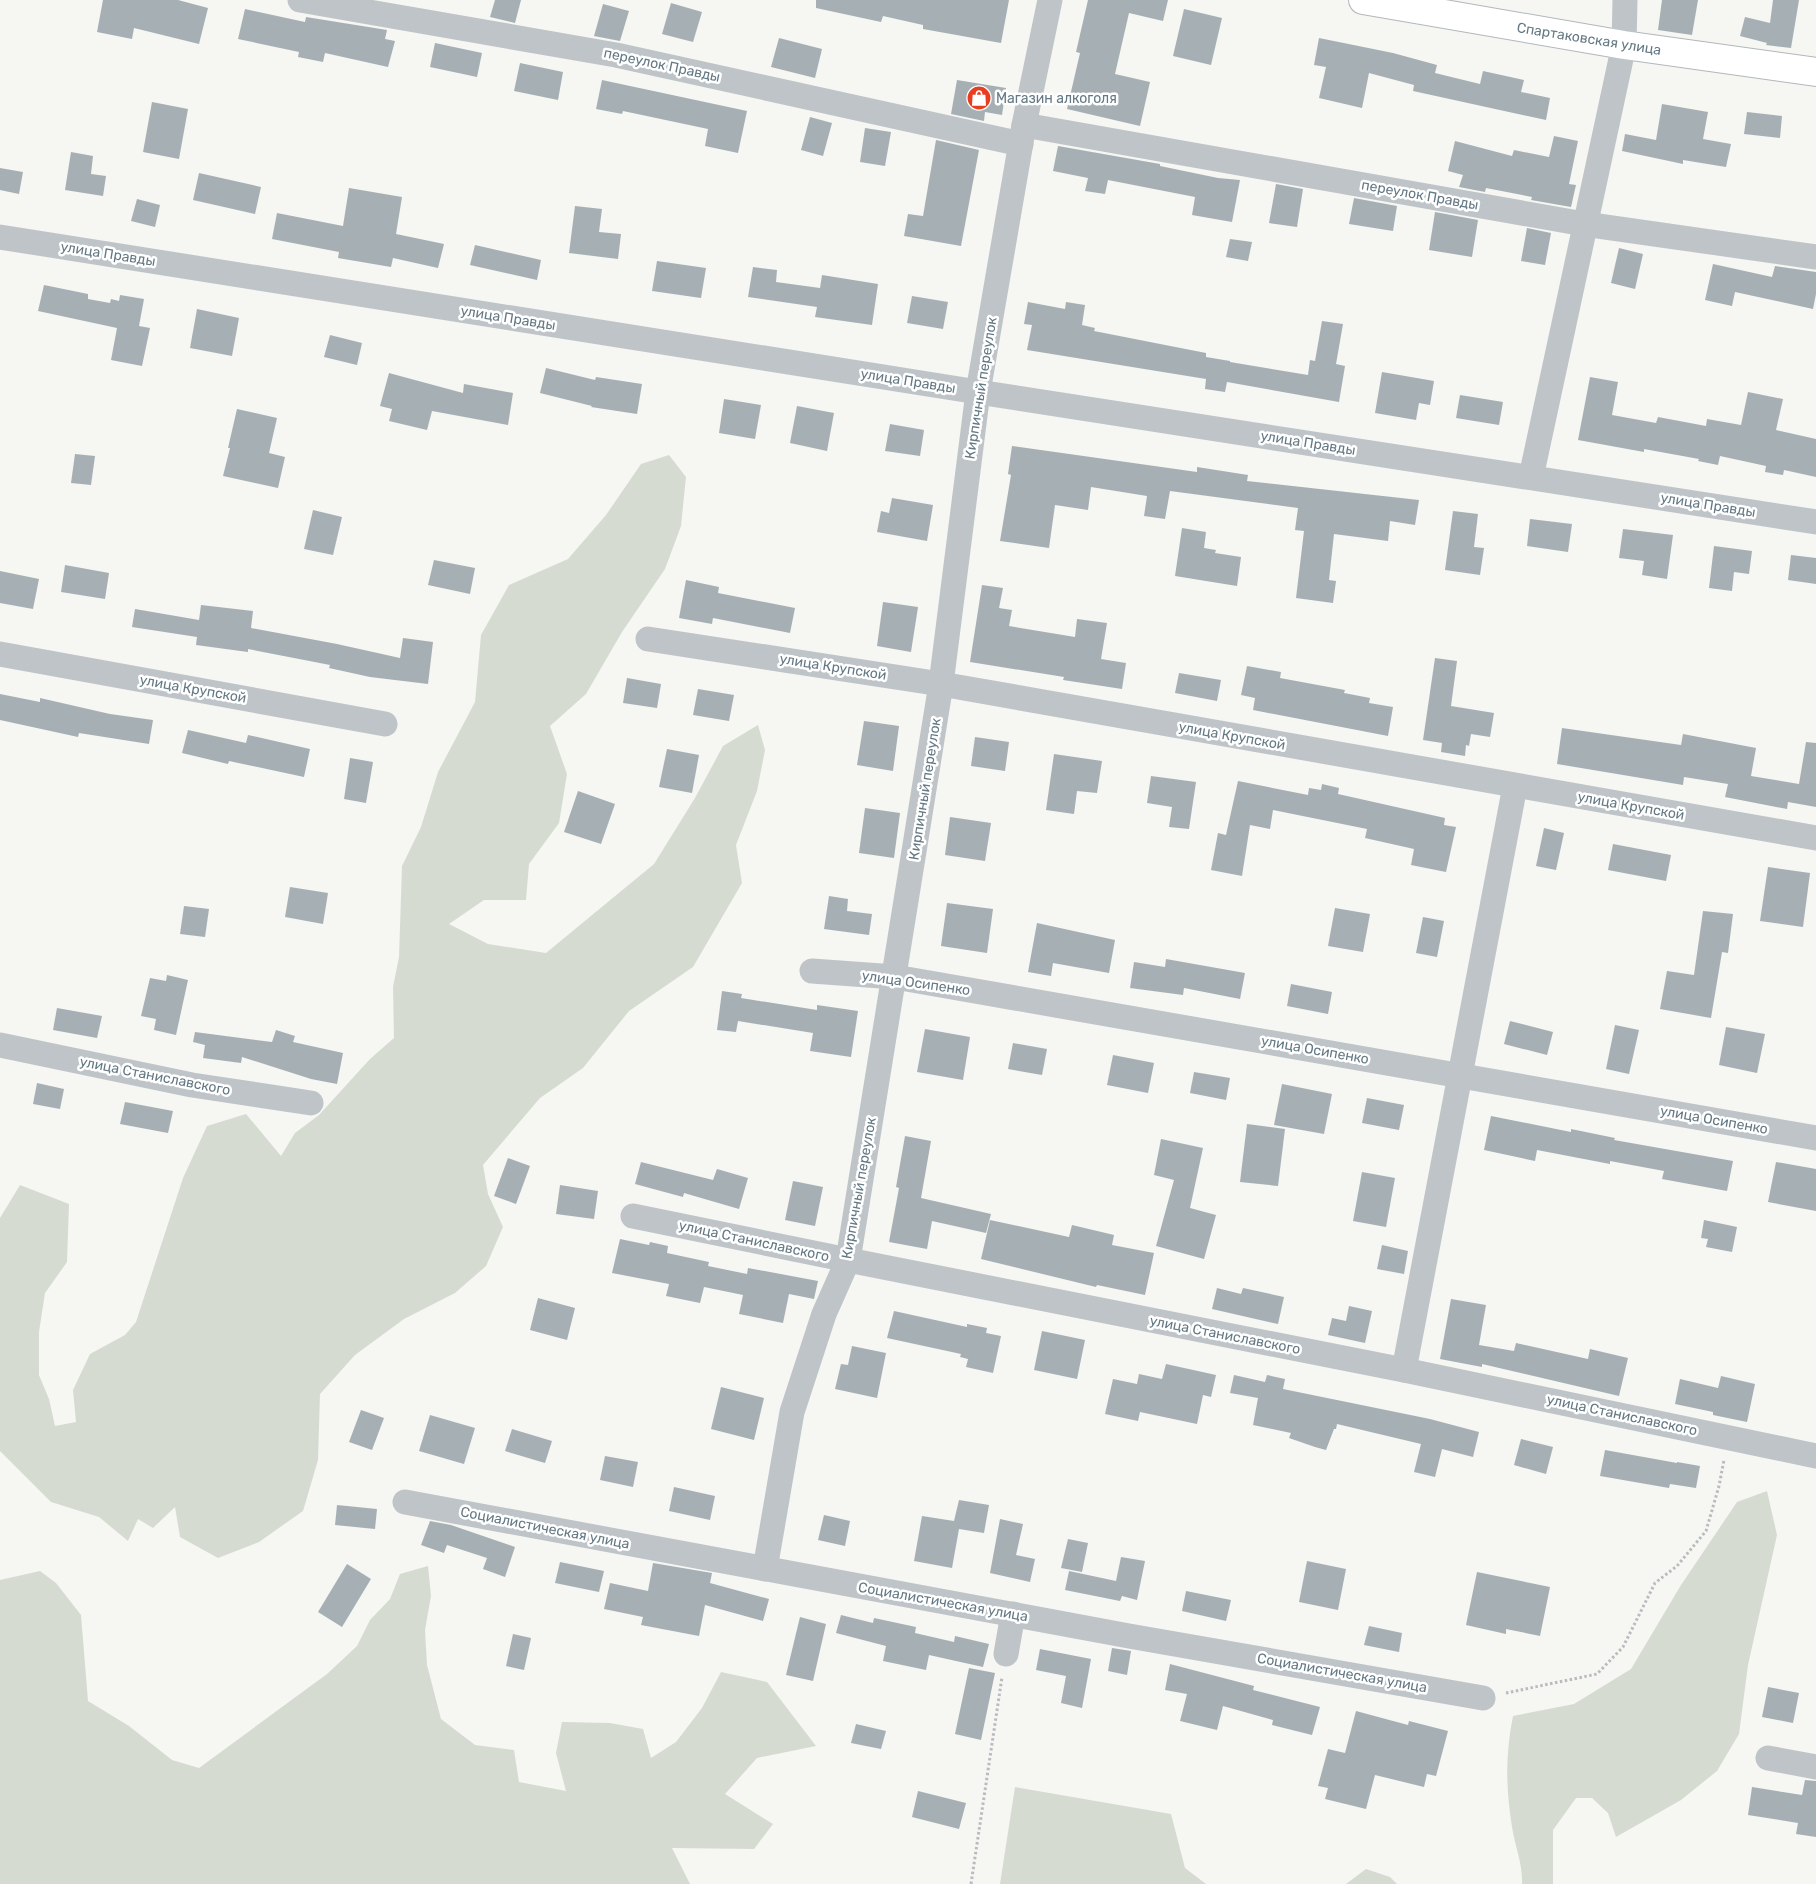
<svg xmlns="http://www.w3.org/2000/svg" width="1816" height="1884" viewBox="0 0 1816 1884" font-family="Rubik,sans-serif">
  <rect width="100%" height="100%" fill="#f6f6f3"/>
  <g fill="#d6dbd2">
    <polygon points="669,455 686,477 681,526 665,569 622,632 586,694 550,726 567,774 559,823 529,864 526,900 484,900 449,924 488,944 546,953 654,864 695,798 723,746 758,725 765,750 757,791 736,845 742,883 693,967 629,1011 583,1068 540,1098 483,1165 488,1194 503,1227 486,1266 455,1293 404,1319 355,1355 320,1394 318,1460 303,1511 259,1542 218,1558 180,1537 175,1507 153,1528 138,1519 128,1541 99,1517 51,1502 0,1451 0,1218 20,1185 69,1204 67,1262 45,1293 39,1332 39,1375 49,1399 55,1426 76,1422 73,1390 90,1354 125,1335 136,1322 183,1178 207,1126 246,1114 281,1156 295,1133 319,1115 370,1059 394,1038 393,987 399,957 402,866 421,827 438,772 475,702 481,635 509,585 568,559 606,515 641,464"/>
    <path d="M1767 1491 1777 1535 1748 1665 1739 1734 1717 1771 1681 1800 1616 1837 1608 1813 1592 1798H1576L1553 1830V1884H1522C1523 1865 1515 1846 1512 1827 1506 1789 1505 1755 1513 1716L1574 1704 1631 1669 1681 1585 1737 1502Z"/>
    <polygon points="428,1566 431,1596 425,1630 427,1665 441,1719 475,1745 514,1750 519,1782 566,1791 556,1753 562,1722 610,1723 643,1729 651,1758 676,1742 702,1708 721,1672 767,1682 816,1746 757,1758 725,1794 773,1824 754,1849 672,1848 690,1884 0,1884 0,1580 40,1571 56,1583 81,1615 88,1701 129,1726 172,1760 199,1768 327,1674 357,1646 370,1620 390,1599 400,1574"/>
    <polygon points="1015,1787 1171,1814 1185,1868 1206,1884 1000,1884"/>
    <polygon points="1366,1869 1390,1877 1397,1884 1346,1884"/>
  </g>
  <g fill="#a6b0b4">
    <polygon points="103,0 178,0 208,8 199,44 134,28 132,39 97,32"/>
    <polygon points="495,0 521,0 515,23 490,17"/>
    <polygon points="816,0 1009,0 1001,43 923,29 923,25 883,16 881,22 816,8"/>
    <polygon points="1088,0 1168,0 1163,21 1129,13 1115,74 1150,82 1140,126 1067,109 1080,53 1076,52"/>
    <polygon points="1662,0 1698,0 1692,35 1658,30"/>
    <polygon points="1773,0 1799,0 1791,48 1766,45 1767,43 1740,36 1745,17 1770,23"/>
    <polygon points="671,3 702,12 693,42 662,34"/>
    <polygon points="603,4 629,11 620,41 594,36"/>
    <polygon points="245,9 305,22 306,17 387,30 385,39 395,41 388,67 325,53 323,62 298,57 299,52 238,39"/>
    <polygon points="1184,9 1222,18 1211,65 1173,56"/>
    <polygon points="779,38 822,49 815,78 771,67"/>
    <polygon points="1319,38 1393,53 1437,65 1435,73 1480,84 1483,71 1524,80 1521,92 1550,98 1546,120 1413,91 1414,85 1369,73 1362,108 1319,98 1326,67 1314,65"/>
    <polygon points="435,43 482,53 477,77 430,67"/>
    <polygon points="520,63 563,72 558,100 514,91"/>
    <polygon points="602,80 747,111 738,153 705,146 708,129 623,111 622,114 596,109"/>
    <polygon points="957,80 1006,88 1002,115 985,112 984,121 951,114"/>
    <polygon points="152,102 188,109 179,159 143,152"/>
    <polygon points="1662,104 1708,112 1703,139 1731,144 1726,167 1683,160 1683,164 1622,151 1625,134 1656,140"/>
    <polygon points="1747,112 1782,116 1780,138 1744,134"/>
    <polygon points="810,117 832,123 823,156 801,150"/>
    <polygon points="865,128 891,132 885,166 860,162"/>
    <polygon points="1554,136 1578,141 1569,184 1576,185 1571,207 1531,200 1532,197 1486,188 1485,192 1459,187 1463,175 1448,171 1455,141 1512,156 1514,150 1549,157"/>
    <polygon points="936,140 979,150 961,246 904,236 908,214 923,216"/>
    <polygon points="1058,146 1160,164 1160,166 1218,178 1240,180 1232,222 1192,215 1195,197 1108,180 1105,194 1085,191 1088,178 1053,171"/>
    <polygon points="71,152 93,156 91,174 106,176 103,196 65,190"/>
    <polygon points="0,168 23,172 19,194 0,190"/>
    <polygon points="199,173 261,187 255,214 193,200"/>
    <polygon points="1276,184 1303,189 1297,227 1269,223"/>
    <polygon points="349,188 402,197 396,234 444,244 438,268 393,258 391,267 338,258 339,252 272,239 277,213 343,226"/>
    <polygon points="1354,198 1397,206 1393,231 1349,224"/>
    <polygon points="137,199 160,205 155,227 131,221"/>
    <polygon points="575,206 602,209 599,232 621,234 618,259 569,253"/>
    <polygon points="1435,212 1478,220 1472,257 1429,250"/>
    <polygon points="1527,228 1551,233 1545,265 1521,261"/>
    <polygon points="1230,239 1252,242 1248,261 1226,257"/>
    <polygon points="475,245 541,260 537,280 470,265"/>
    <polygon points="1619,248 1643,254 1635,289 1611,283"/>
    <polygon points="657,261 706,268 701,298 652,291"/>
    <polygon points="1713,264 1772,277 1775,266 1816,272 1816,294 1813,309 1735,292 1732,306 1705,300"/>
    <polygon points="753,267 777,270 776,282 820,288 822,275 878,284 872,325 815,317 817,307 748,297"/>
    <polygon points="44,285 88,294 88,299 110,303 111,299 119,301 120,295 144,299 139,326 150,328 142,366 111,360 117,328 38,311"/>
    <polygon points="912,296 948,302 943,329 907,323"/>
    <polygon points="1028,302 1065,309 1066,302 1085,305 1082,325 1095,328 1094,331 1206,353 1206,357 1230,361 1230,362 1308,375 1310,360 1315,361 1322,321 1343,324 1336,364 1345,366 1339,402 1227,382 1225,392 1205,389 1206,379 1027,350 1032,325 1024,324"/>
    <polygon points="197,309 239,318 232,356 190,348"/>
    <polygon points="330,335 362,343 357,365 324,357"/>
    <polygon points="546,368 595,380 596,377 642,384 637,414 591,407 592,406 540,393"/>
    <polygon points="1382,372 1434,381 1430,405 1419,403 1416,420 1375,413"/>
    <polygon points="389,373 463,393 464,384 513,393 508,425 432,411 427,430 389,421 392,409 380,406"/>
    <polygon points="1590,377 1618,382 1612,415 1656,423 1658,417 1706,426 1707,419 1741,425 1748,392 1783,399 1776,430 1816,439 1816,477 1784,470 1783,475 1765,472 1766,466 1720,456 1718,465 1698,461 1699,459 1644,449 1644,452 1578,440"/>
    <polygon points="1460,395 1503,402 1499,425 1456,418"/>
    <polygon points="724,399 761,405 755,439 719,433"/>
    <polygon points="797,406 834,413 827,451 790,443"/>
    <polygon points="237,409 277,418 269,453 285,457 278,488 223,476 230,448 228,448"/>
    <polygon points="890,424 924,430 920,456 885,451"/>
    <polygon points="1012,446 1197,472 1197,467 1248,475 1247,481 1419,500 1415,525 1390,521 1388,541 1334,534 1329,580 1336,581 1333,603 1296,598 1304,531 1295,530 1298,508 1170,491 1165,519 1144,516 1147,496 1091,487 1088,510 1055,505 1049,548 1000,541 1011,475 1008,474"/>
    <polygon points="75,454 95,456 91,485 71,483"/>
    <polygon points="892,498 933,505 927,541 877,532 881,511 889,513"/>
    <polygon points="313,510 342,517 333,555 304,549"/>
    <polygon points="1453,511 1478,514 1474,547 1484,548 1480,575 1445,570"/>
    <polygon points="1530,519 1572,524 1568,552 1527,546"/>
    <polygon points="1182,528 1206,532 1204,548 1216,550 1215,553 1241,557 1237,586 1175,576"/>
    <polygon points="1623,529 1673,535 1667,579 1642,575 1644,561 1619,558"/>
    <polygon points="1714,546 1752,551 1749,574 1734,572 1732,591 1709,588"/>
    <polygon points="1791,555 1816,558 1816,584 1788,580"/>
    <polygon points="434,560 475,568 470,594 428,585"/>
    <polygon points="65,565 109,573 105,599 61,592"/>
    <polygon points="0,571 39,579 33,609 0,603"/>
    <polygon points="686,580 719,587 718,593 795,608 790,633 713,618 712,624 679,618"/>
    <polygon points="982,585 1003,588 999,608 1012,610 1009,626 1075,637 1077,619 1107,623 1101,659 1126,663 1122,689 1063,680 1064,677 970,662"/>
    <polygon points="883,602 918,607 911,652 877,646"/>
    <polygon points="201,605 253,611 251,628 337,644 400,658 403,638 433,642 428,684 370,677 329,668 330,665 248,649 248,652 196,645 197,637 132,627 135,609 199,620"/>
    <polygon points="1435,658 1457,661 1451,706 1494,713 1490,737 1471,734 1469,746 1466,745 1465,756 1441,752 1442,743 1423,740"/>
    <polygon points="1247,666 1281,672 1280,678 1345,690 1344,693 1370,698 1369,703 1393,707 1388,736 1253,710 1255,698 1241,695"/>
    <polygon points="1179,673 1221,680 1217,701 1175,693"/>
    <polygon points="627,678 661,684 657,708 623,703"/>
    <polygon points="698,689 734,695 729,721 693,715"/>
    <polygon points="0,694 40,702 40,698 110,714 153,720 149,744 79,733 78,737 0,720"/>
    <polygon points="864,721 899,726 893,771 857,765"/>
    <polygon points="1562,728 1681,745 1683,734 1756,748 1751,776 1799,784 1806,742 1816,743 1816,807 1788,802 1787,809 1725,797 1728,784 1684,777 1683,785 1557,764"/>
    <polygon points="188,730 246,743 248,735 310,749 304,777 229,761 228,764 182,753"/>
    <polygon points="975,737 1009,742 1005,771 971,766"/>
    <polygon points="667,749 699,755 692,793 659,787"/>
    <polygon points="1054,754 1102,761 1097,793 1077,791 1074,814 1046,810"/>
    <polygon points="350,758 373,762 366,803 344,799"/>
    <polygon points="1151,776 1196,782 1189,829 1169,827 1172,807 1147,803"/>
    <polygon points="1238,781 1308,795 1309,788 1321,790 1322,784 1339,788 1338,794 1445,818 1444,825 1456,827 1446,872 1411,865 1414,849 1365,838 1367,829 1273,810 1270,829 1250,825 1242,876 1211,870 1218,833 1226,835"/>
    <polygon points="578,791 615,804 601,844 564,832"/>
    <polygon points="865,808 900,813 894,858 859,853"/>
    <polygon points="950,817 991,823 985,861 945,855"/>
    <polygon points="1544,828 1564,833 1556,870 1536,866"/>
    <polygon points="1613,844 1671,855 1666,881 1608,870"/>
    <polygon points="1768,867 1810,873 1803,927 1760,921"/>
    <polygon points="290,887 328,893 323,924 285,917"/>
    <polygon points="829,896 848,899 847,911 872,914 869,935 824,929"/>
    <polygon points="947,903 993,909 987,953 941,946"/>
    <polygon points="184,906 209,909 205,937 180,934"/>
    <polygon points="1335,908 1370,914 1363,952 1328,946"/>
    <polygon points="1703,911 1733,914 1728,953 1722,952 1711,1018 1660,1009 1667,971 1694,975"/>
    <polygon points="1423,917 1444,921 1437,957 1416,953"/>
    <polygon points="1037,923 1115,940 1109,973 1053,963 1051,976 1028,972"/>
    <polygon points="1166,959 1245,973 1240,999 1184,988 1183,995 1130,988 1134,962 1165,967"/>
    <polygon points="167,975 188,980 176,1035 154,1030 156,1019 141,1016 150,978 166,981"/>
    <polygon points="1291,984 1332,992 1328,1014 1287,1006"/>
    <polygon points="722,991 742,994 741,998 817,1010 817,1005 858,1011 851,1057 810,1051 813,1033 738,1021 736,1032 717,1030"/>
    <polygon points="57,1008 102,1016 97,1038 53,1030"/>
    <polygon points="1510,1021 1553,1032 1547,1055 1504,1044"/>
    <polygon points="1615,1025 1639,1030 1629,1074 1606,1069"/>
    <polygon points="1726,1027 1765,1034 1757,1073 1719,1065"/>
    <polygon points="925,1029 970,1037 963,1080 917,1072"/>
    <polygon points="276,1030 295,1036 293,1042 343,1053 337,1084 311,1079 242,1057 241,1063 203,1058 205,1045 193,1042 195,1032 272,1042"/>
    <polygon points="1013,1043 1047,1049 1042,1075 1008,1069"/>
    <polygon points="1113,1055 1154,1063 1148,1093 1107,1085"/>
    <polygon points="1194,1072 1230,1078 1226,1100 1190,1093"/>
    <polygon points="37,1083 64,1089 60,1109 33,1104"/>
    <polygon points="1282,1084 1332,1094 1324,1134 1274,1125"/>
    <polygon points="1367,1098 1404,1105 1399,1130 1362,1123"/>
    <polygon points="125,1102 173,1111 168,1133 120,1124"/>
    <polygon points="1491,1116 1571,1132 1571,1129 1615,1138 1614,1140 1733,1161 1727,1191 1662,1179 1664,1171 1610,1161 1610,1164 1537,1150 1535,1161 1484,1150"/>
    <polygon points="1247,1124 1285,1129 1278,1186 1240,1182"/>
    <polygon points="905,1136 931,1141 921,1198 991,1214 986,1233 932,1221 927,1249 889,1242 899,1188 896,1187"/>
    <polygon points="1161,1139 1203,1148 1190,1208 1216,1215 1204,1259 1156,1246 1174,1180 1154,1175"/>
    <polygon points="508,1158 530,1166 516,1204 494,1196"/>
    <polygon points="641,1162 713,1180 717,1169 748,1178 739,1209 684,1193 683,1197 635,1184"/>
    <polygon points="1776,1162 1816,1169 1816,1211 1768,1202"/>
    <polygon points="1362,1172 1395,1178 1386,1227 1353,1221"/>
    <polygon points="793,1181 823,1187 815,1226 785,1220"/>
    <polygon points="560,1185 598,1191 594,1219 556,1214"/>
    <polygon points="990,1220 1069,1237 1072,1225 1114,1235 1112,1245 1154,1253 1145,1295 1097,1285 1096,1287 981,1259"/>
    <polygon points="1704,1220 1737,1227 1732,1252 1706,1247 1708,1239 1701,1238"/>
    <polygon points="620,1239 649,1245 650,1242 668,1246 667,1253 709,1262 708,1266 747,1274 748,1268 818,1281 814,1299 789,1294 783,1323 739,1314 743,1295 704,1287 700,1303 666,1296 669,1284 612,1273"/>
    <polygon points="1382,1245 1408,1251 1404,1274 1377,1269"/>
    <polygon points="1217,1288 1241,1294 1243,1288 1284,1297 1278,1324 1212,1309"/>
    <polygon points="538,1298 575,1308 567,1340 530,1330"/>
    <polygon points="1451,1299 1486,1305 1479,1345 1514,1351 1516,1343 1588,1359 1590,1349 1628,1358 1619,1396 1482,1364 1482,1367 1440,1359"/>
    <polygon points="1349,1306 1372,1311 1365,1343 1328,1335 1332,1318 1346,1321"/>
    <polygon points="894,1311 967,1327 967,1324 987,1328 986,1333 1001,1336 993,1373 966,1367 968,1359 960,1357 961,1354 887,1338"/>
    <polygon points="1042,1331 1085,1340 1077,1379 1034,1370"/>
    <polygon points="852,1346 886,1353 877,1398 835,1389 841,1364 848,1365"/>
    <polygon points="1166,1364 1216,1375 1211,1397 1203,1395 1197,1424 1140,1412 1138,1421 1105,1414 1113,1379 1137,1384 1139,1374 1162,1379"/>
    <polygon points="1234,1375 1265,1382 1267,1375 1285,1379 1283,1389 1430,1419 1479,1432 1473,1457 1442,1449 1435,1477 1414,1472 1421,1444 1337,1424 1336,1429 1334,1429 1326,1450 1315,1447 1289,1438 1291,1433 1253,1425 1258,1398 1230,1393"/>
    <polygon points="1721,1376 1755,1384 1747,1422 1713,1415 1713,1412 1675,1404 1680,1379 1718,1388"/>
    <polygon points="721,1387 764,1398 754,1440 711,1429"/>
    <polygon points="361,1410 384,1418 372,1450 349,1442"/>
    <polygon points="430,1415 475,1428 464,1464 419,1451"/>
    <polygon points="512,1429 552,1441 545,1463 505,1451"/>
    <polygon points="1521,1439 1553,1447 1546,1474 1514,1465"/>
    <polygon points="1605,1450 1677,1463 1677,1462 1700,1466 1696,1488 1670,1484 1669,1488 1600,1476"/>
    <polygon points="605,1456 638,1462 633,1487 600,1480"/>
    <polygon points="674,1487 715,1496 710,1520 669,1511"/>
    <polygon points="959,1500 989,1505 984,1533 959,1529 952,1568 914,1561 922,1516 954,1521"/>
    <polygon points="337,1505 377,1509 375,1529 335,1525"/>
    <polygon points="824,1515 850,1521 845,1546 818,1540"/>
    <polygon points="1000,1519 1023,1524 1016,1555 1035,1559 1030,1582 990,1573"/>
    <polygon points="430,1521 451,1525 515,1547 505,1577 483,1569 487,1558 447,1545 444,1553 421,1545"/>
    <polygon points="1068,1539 1088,1543 1082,1572 1061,1568"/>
    <polygon points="1121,1557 1145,1561 1137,1600 1122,1596 1120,1601 1065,1590 1069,1571 1116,1581"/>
    <polygon points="1307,1561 1346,1569 1338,1610 1299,1602"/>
    <polygon points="560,1562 604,1571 599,1592 555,1583"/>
    <polygon points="653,1563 712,1573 710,1583 769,1599 763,1621 705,1605 699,1636 641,1625 643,1617 604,1609 610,1583 648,1591"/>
    <polygon points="347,1564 371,1579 342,1627 318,1612"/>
    <polygon points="1477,1572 1550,1587 1540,1636 1506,1629 1506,1634 1466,1625"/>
    <polygon points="1186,1591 1231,1600 1226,1621 1182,1611"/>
    <polygon points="841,1615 873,1623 874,1618 916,1627 915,1633 954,1642 955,1636 989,1644 983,1667 929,1655 926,1670 883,1661 886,1646 836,1633"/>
    <polygon points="800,1617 826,1624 813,1681 786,1675"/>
    <polygon points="1369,1626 1402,1633 1399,1652 1364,1645"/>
    <polygon points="513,1634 531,1638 524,1670 506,1666"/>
    <polygon points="1112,1648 1131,1651 1127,1675 1108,1671"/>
    <polygon points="1040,1649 1091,1659 1082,1708 1061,1703 1066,1676 1036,1670"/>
    <polygon points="1170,1664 1254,1686 1253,1690 1320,1707 1312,1735 1272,1725 1273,1720 1223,1706 1217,1730 1180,1721 1187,1694 1165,1690"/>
    <polygon points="969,1668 995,1673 981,1740 955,1734"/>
    <polygon points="1768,1687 1799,1693 1793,1723 1762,1717"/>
    <polygon points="1356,1711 1408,1725 1409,1721 1448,1731 1436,1776 1427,1774 1424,1787 1375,1775 1366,1809 1325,1799 1328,1788 1318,1786 1328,1749 1345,1753"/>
    <polygon points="856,1724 886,1731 881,1749 851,1743"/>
    <polygon points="1805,1780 1816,1781 1816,1837 1796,1834 1798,1823 1748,1815 1752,1787 1802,1795"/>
    <polygon points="918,1791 966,1803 959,1829 912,1817"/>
  </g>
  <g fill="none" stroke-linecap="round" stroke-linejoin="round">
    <defs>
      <polyline id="secondary" points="1363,0 1624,45 1816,72"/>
    </defs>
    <use href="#secondary" stroke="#b1b8bb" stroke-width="30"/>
    <g stroke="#b8bcbe" stroke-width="3" stroke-dasharray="2.5 2.5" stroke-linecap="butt">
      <polyline points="1506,1693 1597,1674 1623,1647 1655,1583 1677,1566 1706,1531 1719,1486 1724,1460"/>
      <polyline points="971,1884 1002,1677"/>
    </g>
    <g stroke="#bec4c7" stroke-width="25">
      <polyline points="300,0 616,55 1021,144"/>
      <polyline points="1024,125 1584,224 1816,257"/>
      <polyline points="0,237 978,392 1816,522"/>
      <polyline points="1531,477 1624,45 1625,0"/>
      <polyline points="648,639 941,684 1816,838"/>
      <polyline points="0,654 385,724"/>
      <polyline points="812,971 895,977 1816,1138"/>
      <polyline points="0,1045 192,1085 311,1103"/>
      <polyline points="633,1216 848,1260 1404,1370 1816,1456"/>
      <polyline points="1404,1370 1515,786"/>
      <polyline points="405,1502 1129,1636 1483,1698"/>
      <polyline points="765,1569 792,1412 824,1314 848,1260 941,684 978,392 1024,125 1050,0"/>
      <polyline points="1006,1654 1013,1614"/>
      <polyline points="1768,1758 1816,1767"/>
    </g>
    <use href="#secondary" stroke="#fff" stroke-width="28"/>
  </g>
  <defs>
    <symbol id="shop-disc" viewBox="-11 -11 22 22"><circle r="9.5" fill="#e73e22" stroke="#fff"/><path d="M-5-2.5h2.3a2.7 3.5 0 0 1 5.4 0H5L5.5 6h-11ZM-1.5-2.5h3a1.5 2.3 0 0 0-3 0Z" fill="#fff"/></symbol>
  </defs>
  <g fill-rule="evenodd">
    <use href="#shop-disc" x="965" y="84" width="28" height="28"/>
  </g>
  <g text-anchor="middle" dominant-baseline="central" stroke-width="5" stroke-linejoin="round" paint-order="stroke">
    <g font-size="14" fill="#647984" stroke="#fff">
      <text transform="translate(1589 39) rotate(9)">Спартаковская улица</text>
      <text transform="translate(662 65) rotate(12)">переулок Правды</text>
      <text transform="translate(1420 195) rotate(10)">переулок Правды</text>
      <text transform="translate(108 254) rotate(9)">улица Правды</text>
      <text transform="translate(508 318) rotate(9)">улица Правды</text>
      <text transform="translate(908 381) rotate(9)">улица Правды</text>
      <text transform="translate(981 388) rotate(-81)">Кирпичный переулок</text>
      <text transform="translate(1308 443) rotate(9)">улица Правды</text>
      <text transform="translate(1708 505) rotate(9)">улица Правды</text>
      <text transform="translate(833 667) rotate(9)">улица Крупской</text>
      <text transform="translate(193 689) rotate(10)">улица Крупской</text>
      <text transform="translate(1232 736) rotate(10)">улица Крупской</text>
      <text transform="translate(925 789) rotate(-81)">Кирпичный переулок</text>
      <text transform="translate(1631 806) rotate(10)">улица Крупской</text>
      <text transform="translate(916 983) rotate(8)">улица Осипенко</text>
      <text transform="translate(1315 1050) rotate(10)">улица Осипенко</text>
      <text transform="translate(155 1076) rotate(11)">улица Станиславского</text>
      <text transform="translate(1714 1120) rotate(10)">улица Осипенко</text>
      <text transform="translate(859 1188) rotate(-80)">Кирпичный переулок</text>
      <text transform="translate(754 1241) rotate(12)">улица Станиславского</text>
      <text transform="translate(1225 1335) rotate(11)">улица Станиславского</text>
      <text transform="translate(1622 1415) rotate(12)">улица Станиславского</text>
      <text transform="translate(545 1528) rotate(11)">Социалистическая улица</text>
      <text transform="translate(943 1602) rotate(10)">Социалистическая улица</text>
      <text transform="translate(1342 1673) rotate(10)">Социалистическая улица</text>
    </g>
    <g font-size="14" fill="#647984" stroke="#fff" text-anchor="start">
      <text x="996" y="98">Магазин алкоголя</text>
    </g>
  </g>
</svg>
